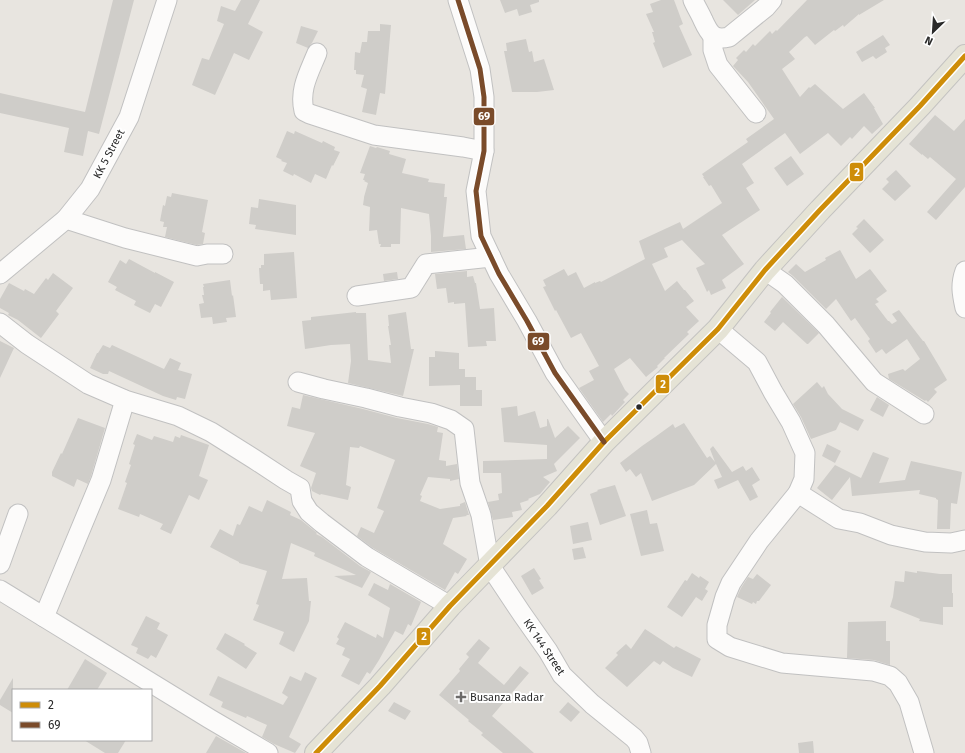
<svg xmlns="http://www.w3.org/2000/svg" width="965" height="753" viewBox="0 0 965 753" font-family="'Fira Sans',sans-serif">
  <rect width="100%" height="100%" fill="#e8e5e0"/>
  <g fill="#cfcdc9">
    <polygon points="113,0 134,0 99,134 88,131 83,156 64,152 69,128 0,113 0,93 85,112"/>
    <polygon points="241,0 260,0 248,24 263,32 249,60 234,53 215,95 192,85 202,58 209,60 224,24 217,21 221,6 235,11"/>
    <polygon points="500,0 539,0 539,2 530,5 532,12 519,16 517,9 505,13"/>
    <polygon points="661,0 674,0 683,24 679,26 692,55 663,68 653,43 655,42 652,32 654,32 646,14 653,12 650,4"/>
    <polygon points="723,0 755,0 738,15"/>
    <polygon points="807,0 884,0 859,15 859,14 844,27 843,25 835,31 834,30 815,45 807,36 805,37 789,52 795,59 782,69 800,97 809,87 810,88 815,84 843,109 864,93 875,108 874,108 883,124 872,134 864,126 852,139 850,137 841,146 828,133 800,154 785,133 742,164 754,183 746,188 760,210 722,235 744,264 722,280 726,288 711,295 709,290 707,292 696,268 705,264 682,240 664,248 668,257 652,264 665,291 677,281 684,290 685,290 694,301 686,307 699,321 687,332 689,334 664,358 665,358 657,366 658,367 646,377 630,358 614,369 625,390 629,394 623,400 625,402 612,416 611,414 603,422 579,388 594,380 589,371 599,366 581,333 571,338 556,310 555,311 543,287 546,286 543,280 564,269 568,276 576,272 584,288 595,282 595,283 600,281 601,282 645,259 639,241 680,222 683,229 722,203 711,185 709,186 703,177 704,177 702,174 748,142 746,139 774,119 748,82 733,66 738,60 736,58 744,50 746,52 753,44 755,46 770,31 772,34 776,30 777,31"/>
    <polygon points="380,24 391,25 385,94 380,93 376,115 362,112 367,89 361,87 364,75 356,74 356,70 354,70 355,52 360,53 362,42 367,42 368,31 380,31"/>
    <polygon points="301,26 318,31 312,43 308,48 296,43"/>
    <polygon points="883,35 890,45 885,48 887,52 876,59 873,56 862,62 856,52"/>
    <polygon points="526,39 529,52 532,51 534,62 544,59 554,90 537,92 512,92 504,51 507,51 506,43"/>
    <polygon points="935,115 954,131 965,119 965,187 936,220 927,212 956,179 930,157 928,159 922,154 922,155 909,144"/>
    <polygon points="287,131 294,134 295,131 322,143 323,141 335,147 334,150 340,152 333,166 332,165 326,179 315,174 311,183 294,174 293,176 283,171 287,163 281,161 282,160 276,157"/>
    <polygon points="370,146 376,148 377,147 390,151 389,154 406,159 402,173 429,179 428,182 445,184 444,197 447,197 443,237 464,235 466,249 431,252 431,236 429,214 401,208 400,244 391,244 391,247 380,247 381,244 379,244 377,230 369,231 370,207 363,205 364,198 364,197 368,183 364,181 365,180 363,180 365,174 360,173"/>
    <polygon points="791,156 804,174 787,186 774,168"/>
    <polygon points="896,170 911,186 895,201 882,189 889,182 886,179"/>
    <polygon points="172,193 208,200 202,232 205,233 203,244 197,245 165,237 167,227 163,227 164,222 160,221 163,205 165,206 167,196 171,197"/>
    <polygon points="259,199 296,205 296,235 255,229 256,225 249,224 251,207 258,208"/>
    <polygon points="864,219 884,240 870,253 852,234 858,228 856,227"/>
    <polygon points="840,250 856,279 870,269 887,291 876,299 879,302 875,304 888,321 889,321 892,324 897,321 892,314 899,310 923,341 924,341 939,366 947,380 934,389 937,392 928,402 926,400 925,401 889,379 888,374 903,369 905,371 920,359 907,339 886,354 882,349 876,353 868,341 870,339 855,318 851,321 836,299 826,309 793,276 788,272 796,264 805,272 826,260 825,258"/>
    <polygon points="294,252 297,298 271,300 270,290 263,291 263,284 260,284 259,268 261,268 261,265 264,265 264,254"/>
    <polygon points="129,259 155,273 155,272 174,282 161,307 155,304 150,313 134,305 136,301 115,290 117,287 108,282 120,260 126,264"/>
    <polygon points="467,271 467,277 473,276 475,283 476,283 480,309 494,308 496,341 486,341 487,346 468,347 465,303 454,304 454,302 448,303 446,288 437,289 435,274"/>
    <polygon points="397,272 398,279 384,281 383,274"/>
    <polygon points="53,273 73,288 56,311 59,314 41,338 18,320 8,315 9,313 0,308 0,299 9,283 24,291 25,289 34,294 46,278 48,280"/>
    <polygon points="230,280 232,296 233,295 236,317 226,318 227,322 213,324 212,317 201,318 199,304 204,303 202,295 204,295 203,287 204,287 203,284"/>
    <polygon points="782,297 819,333 808,344 807,344 783,322 775,331 764,322 771,313 770,312"/>
    <polygon points="356,312 356,313 366,313 368,360 391,363 389,345 391,345 388,326 389,326 388,315 406,312 411,349 414,349 403,396 348,383 351,361 350,344 331,345 305,349 302,321 311,320 311,317"/>
    <polygon points="0,341 14,348 0,378"/>
    <polygon points="103,345 110,348 112,345 164,369 170,358 181,363 178,370 192,374 185,399 177,397 176,400 163,396 109,371 108,374 103,374 90,368 97,353 98,353"/>
    <polygon points="435,351 459,353 459,369 465,369 465,377 476,377 476,390 482,390 482,406 460,406 460,385 429,386 429,357 435,357"/>
    <polygon points="817,382 822,388 824,386 828,394 842,409 864,420 858,431 840,422 836,430 811,439 801,417 793,404"/>
    <polygon points="303,395 363,409 397,418 428,424 438,427 437,432 443,433 439,460 446,461 446,466 457,464 459,479 450,481 450,479 428,477 420,495 422,496 420,501 440,509 460,506 460,504 465,502 469,515 466,515 467,516 453,518 443,544 467,559 458,574 455,572 445,590 373,548 357,536 361,527 374,533 384,511 377,508 395,460 360,446 359,448 350,447 346,485 351,487 348,500 321,494 320,495 312,491 311,488 316,473 300,466 315,433 287,426 292,407 300,409"/>
    <polygon points="877,397 889,405 883,417 870,410"/>
    <polygon points="517,406 518,416 535,411 540,428 547,426 547,419 548,419 555,438 568,426 580,438 554,464 557,471 543,477 550,482 540,494 528,499 529,500 520,503 522,510 512,512 513,517 493,520 488,502 499,500 498,494 502,493 501,473 483,473 483,461 547,459 547,445 504,442 501,408"/>
    <polygon points="78,418 105,428 91,476 88,484 77,479 74,487 52,476 52,472 61,453 62,454"/>
    <polygon points="684,423 707,458 710,456 715,462 710,449 713,446 732,472 743,466 746,471 752,467 760,480 752,485 758,497 750,501 738,480 718,489 714,480 722,477 716,464 694,485 652,501 641,473 636,477 630,469 626,472 620,463 642,446 655,437 673,424 675,428"/>
    <polygon points="137,434 152,440 154,436 173,442 175,436 180,438 181,435 209,445 199,476 208,480 199,500 189,495 171,534 160,529 163,524 140,514 139,517 118,509 127,483 125,482 131,465 129,464 135,445 133,444"/>
    <polygon points="827,444 841,451 835,463 822,456"/>
    <polygon points="873,452 889,458 879,483 905,480 911,461 962,472 957,504 951,503 950,529 937,529 938,500 936,499 936,498 919,494 920,490 852,496 850,477 832,500 817,488 835,465 861,478"/>
    <polygon points="615,485 626,516 600,525 590,494 598,491 597,490"/>
    <polygon points="267,500 291,512 290,515 301,520 317,533 316,534 322,537 360,566 371,572 362,588 334,576 356,575 314,556 315,553 291,543 282,579 307,578 309,601 311,601 309,621 294,652 279,644 284,632 253,620 259,605 256,604 267,571 239,563 239,562 231,558 210,547 220,529 233,536 237,524 240,525 249,506 262,512"/>
    <polygon points="647,510 650,524 657,523 664,551 641,556 630,514"/>
    <polygon points="588,522 592,540 573,544 570,526"/>
    <polygon points="583,547 586,558 574,560 572,549"/>
    <polygon points="534,568 541,579 539,580 544,588 532,595 521,576"/>
    <polygon points="905,571 917,573 917,571 940,574 952,574 952,593 953,593 953,607 943,607 943,625 919,621 920,619 890,607 893,597 895,581 904,582"/>
    <polygon points="692,573 699,578 700,576 709,582 705,589 708,591 702,601 696,597 682,617 667,607 685,580 687,581"/>
    <polygon points="757,574 771,585 759,601 757,601 756,604 753,602 752,604 737,597 741,588 748,577 753,579"/>
    <polygon points="374,583 388,590 390,584 421,602 411,626 408,624 403,635 395,631 379,660 370,674 367,672 359,685 341,676 350,659 342,655 345,648 336,644 339,639 337,637 345,622 376,638 377,634 383,638 390,608 368,595"/>
    <polygon points="146,616 160,623 157,629 168,635 156,658 151,655 148,659 136,653 138,648 131,645"/>
    <polygon points="886,621 886,641 890,641 890,665 874,660 847,658 848,622"/>
    <polygon points="645,629 674,648 676,646 701,659 692,677 673,668 663,661 660,665 654,661 627,687 605,668 618,655 616,653 626,644 631,649"/>
    <polygon points="225,633 245,644 244,645 257,653 246,669 216,649"/>
    <polygon points="479,639 490,648 478,663 504,685 520,666 529,673 492,716 534,753 503,753 481,735 483,733 468,721 469,720 439,695 460,671 459,669 469,657 466,654"/>
    <polygon points="85,659 107,673 97,690 67,690"/>
    <polygon points="305,672 317,678 289,737 301,744 295,753 274,744 262,737 267,725 247,716 246,718 221,707 223,702 209,695 218,676 283,705 288,697 282,693 290,676 301,681"/>
    <polygon points="13,678 13,713 0,705 0,700"/>
    <polygon points="394,702 411,711 405,720 388,711"/>
    <polygon points="568,702 580,712 571,722 559,712"/>
    <polygon points="216,736 246,753 206,753"/>
    <polygon points="84,740 126,740 118,753 105,753"/>
    <polygon points="813,741 814,753 799,753 798,743"/>
  </g>
  <g fill="none" stroke-linecap="round" stroke-linejoin="round">
    <defs>
      <g id="minor">
        <polyline points="458,0 480,69 484,97 484,151 476,191 481,236 499,274 527,321 555,373 604,442"/>
        <path d="M693 0C696 7 700 13 703 20 709 33 713 41 729 37L766 7 772 0"/>
        <polyline points="713,36 713,50 718,65 756,113"/>
        <path d="M317 53C309 73 299 89 304 111L310 114 374 135 463 147 484 151"/>
        <polyline points="66,219 125,238 197,256 207,254 223,254"/>
        <polyline points="765,270 785,284 826,325 874,382 924,414"/>
        <path d="M965 271C960 285 962 294 965 308"/>
        <polyline points="0,274 66,219 90,189 129,117 167,0"/>
        <polyline points="357,296 411,288 426,264 491,257"/>
        <polyline points="0,323 27,344 88,384 125,400 178,416 211,432 254,459 286,480 300,488 302,501 309,512 322,523 367,557 450,606"/>
        <polyline points="718,329 757,362 773,392 791,422 805,453 804,479 798,493 839,519 860,523 891,535 905,538 925,542 951,543 965,540"/>
        <polyline points="298,382 324,389 366,398 400,407 431,413 451,420 464,429 470,483 481,515 490,566 522,614 548,651 562,675 592,704 634,738 638,743 641,753"/>
        <polyline points="798,493 759,541 731,583 725,597 717,625 717,639 730,647 782,663 873,671 890,676 898,683 909,702 924,753"/>
        <polyline points="0,564 18,514"/>
        <polyline points="0,590 210,719 268,753"/>
        <polyline points="44,617 101,480 125,400"/>
      </g>
      <polyline id="major" points="316,753 380,686 450,606 547,506 604,442 718,329 765,270 820,210 920,106 965,56"/>
    </defs>
    <use href="#minor" stroke="#c1c1c1" stroke-width="21"/>
    <use href="#major" stroke="#c4c3c1" stroke-width="24"/>
    <use href="#minor" stroke="#fcfbfa" stroke-width="19"/>
    <use href="#major" stroke="#e5e3d5" stroke-width="22"/>
    <defs>
      <polyline id="bus-1" points="316,753 380,686 450,606 547,506 604,442 718,329 765,270 820,210 920,106 965,56"/>
      <polyline id="bus-2" points="458,0 480,69 484,97 484,151 476,191 481,236 499,274 527,321 555,373 604,442"/>
    </defs>
    <use href="#bus-1" stroke="#fff" stroke-width="8"/>
    <use href="#bus-2" stroke="#fff" stroke-width="8"/>
    <use href="#bus-1" stroke="#ce8d08" stroke-width="5"/>
    <use href="#bus-2" stroke="#7a4b2a" stroke-width="5"/>
  </g>
  <circle fill="#2a2a2a" stroke="#fff" stroke-width="1.5" cx="639" cy="407" r="3.5"/>
  <path fill="#6c6b6a" stroke="#fff" stroke-width="1.5" d="M459 691h4v4h4v4h-4v4h-4v-4h-4v-4h4z"/>
  <g text-anchor="middle" dominant-baseline="central" stroke-width="4" stroke-linejoin="round" paint-order="stroke">
    <g font-size="11" fill="#2a2a2a" stroke="#fff">
      <text transform="translate(109 154) rotate(-62)">KK 5 Street</text>
      <text transform="translate(544 647) rotate(56)">KK 144 Street</text>
    </g>
    <g font-size="11" fill="#2a2a2a" stroke="#fff" text-anchor="start">
      <text x="470" y="697">Busanza Radar</text>
    </g>
  </g>
  <g stroke="#fff" stroke-width="1.5">
    <rect x="473" y="107" width="22" height="19" rx="4" fill="#7a4b2a"/>
    <rect x="849" y="162" width="15" height="20" rx="4" fill="#ce8d08"/>
    <rect x="527" y="332" width="23" height="19" rx="4" fill="#7a4b2a"/>
    <rect x="655" y="374" width="15" height="20" rx="4" fill="#ce8d08"/>
    <rect x="416" y="627" width="15" height="19" rx="4" fill="#ce8d08"/>
  </g>
  <g font-size="11" text-anchor="middle" font-weight="bold" fill="#fff">
    <text x="484" y="120">69</text>
    <text x="857" y="176">2</text>
    <text x="538" y="345">69</text>
    <text x="663" y="388">2</text>
    <text x="424" y="640">2</text>
  </g>
  <rect x="12" y="689" width="140" height="52" fill="#ffffff" stroke="#aaaaaa"/>
  <rect x="20" y="702" width="20" height="6" fill="#ce8d08" stroke="#aaaaaa"/>
  <text x="48" y="709" font-size="12" fill="#2a2a2a">2</text>
  <rect x="20" y="722" width="20" height="6" fill="#7a4b2a" stroke="#aaaaaa"/>
  <text x="48" y="729" font-size="12" fill="#2a2a2a">69</text>
  <g transform="translate(933 32) rotate(205)" stroke="#ffffff" stroke-width="3" paint-order="stroke">
  <path d="M0-3L7 15L0 10L-7 15Z" fill="#2a2a2a"/>
  <text y="-6" font-size="11" font-weight="bold" text-anchor="middle" fill="#2a2a2a">N</text>
  </g>
</svg>
